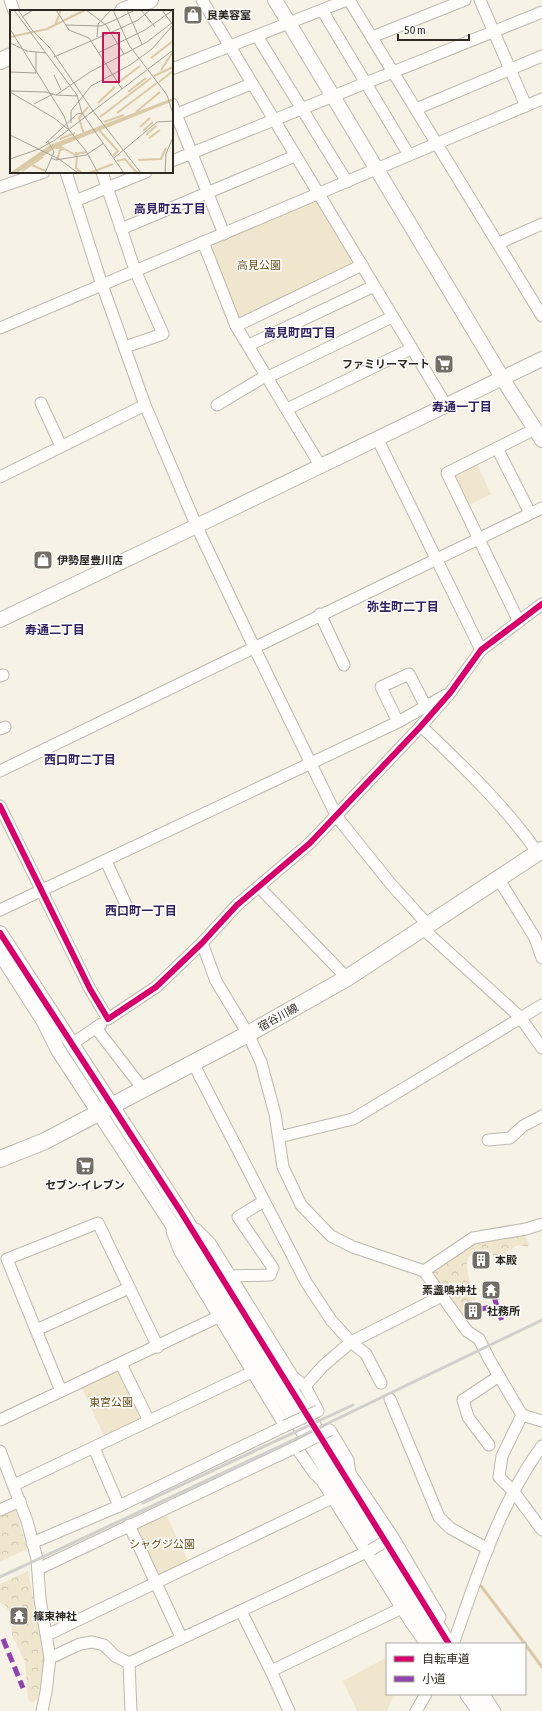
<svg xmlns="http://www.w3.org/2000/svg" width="542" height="1711" viewBox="0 0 542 1711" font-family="'Asap Condensed','Noto Sans JP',sans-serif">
  <defs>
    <pattern id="forest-crowns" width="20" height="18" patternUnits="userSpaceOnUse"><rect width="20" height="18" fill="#f0e6ce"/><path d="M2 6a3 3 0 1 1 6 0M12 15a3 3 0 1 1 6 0" fill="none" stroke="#cec5b1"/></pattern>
  </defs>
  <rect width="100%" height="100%" fill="#f7f2e6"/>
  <g fill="#f0e6ce">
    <polygon points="314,201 318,202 355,260 354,265 241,318 238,316 209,246 210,244"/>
    <polygon points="476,462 491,494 467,506 451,475"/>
    <polygon points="118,1368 142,1418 104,1436 81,1386"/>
    <polygon points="165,1512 188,1561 158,1575 135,1527"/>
    <polygon points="387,1657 387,1694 393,1694 393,1696 387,1711 357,1711 343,1681"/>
  </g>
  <g fill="url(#forest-crowns)">
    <path d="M525 1235 529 1245 527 1247 518 1245 507 1252 506 1262 496 1264 492 1253 485 1249C481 1250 475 1251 472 1253 460 1263 473 1288 476 1300L464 1302 468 1322 473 1330 430 1274 476 1241Z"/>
    <circle cx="510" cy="1311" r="7"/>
    <polygon points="15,1508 27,1549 0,1562 0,1515"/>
    <polygon points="28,1571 45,1662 39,1693 37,1700 33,1702 30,1702 28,1697 25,1662 12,1635 11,1616 6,1606 0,1603 0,1584"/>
  </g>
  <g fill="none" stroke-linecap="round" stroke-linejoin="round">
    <g stroke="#d9c9a7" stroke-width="3">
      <polyline points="481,1586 525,1644"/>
      <polyline points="525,1644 542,1667"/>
    </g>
    <defs>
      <g id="minor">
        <polyline points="10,0 14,11"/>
        <polyline points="202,0 446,405"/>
        <polyline points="349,0 542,316"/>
        <polyline points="480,0 526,106"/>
        <polyline points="322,10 409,155"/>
        <polyline points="257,36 347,182"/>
        <polyline points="372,37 465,0"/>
        <polyline points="172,69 347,0"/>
        <polyline points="172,104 224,234"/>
        <polyline points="416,109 542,56"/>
        <polyline points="172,116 251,84"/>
        <polyline points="172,161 542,12"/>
        <polyline points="66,172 100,279 145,405 197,527 254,647 337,817 390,883 427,924"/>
        <polyline points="102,172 135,270 163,334 125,347"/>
        <polyline points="0,187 44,172"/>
        <polyline points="75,201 146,172"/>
        <polyline points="121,229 295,156"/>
        <polyline points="203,242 236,326 320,465"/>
        <polyline points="499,243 542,224"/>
        <polyline points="236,326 362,265"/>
        <polyline points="0,328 542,99"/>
        <polyline points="249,345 374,286"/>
        <polyline points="268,377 392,317"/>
        <polyline points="41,403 61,446"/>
        <polyline points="217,405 267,375"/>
        <polyline points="287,409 411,349"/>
        <polyline points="377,438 481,650"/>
        <polyline points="497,448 530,513"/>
        <polyline points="0,477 145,405"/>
        <polyline points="320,614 344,665"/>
        <polyline points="519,622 447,473 535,429"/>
        <polyline points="0,676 3,675"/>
        <polyline points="398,722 381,687 409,674 425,705"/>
        <path d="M421 726C463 766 505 806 538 853"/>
        <polyline points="0,729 5,727"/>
        <polyline points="0,771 542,508"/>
        <polyline points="0,806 90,989 108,1019 156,987 202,943 237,905 310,843 421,726 450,693 481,650 542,604"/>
        <polyline points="106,861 127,907"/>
        <polyline points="498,878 535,938 542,958"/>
        <polyline points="259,887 347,978"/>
        <polyline points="0,910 398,722 446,695"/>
        <polyline points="422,928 520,1017 542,1048"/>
        <polyline points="202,943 216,981 248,1034 261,1062 275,1114 283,1167 301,1205 331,1236 353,1247 424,1271 467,1331 479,1339 489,1359 522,1415 502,1456 499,1477 514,1492 542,1530"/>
        <polyline points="96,1028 143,1089"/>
        <polyline points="72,1044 101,1024"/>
        <polyline points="193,1063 306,1282 331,1320 351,1342 366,1354 381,1383"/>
        <polyline points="279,1137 353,1119 542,1005"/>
        <polyline points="488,1140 510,1138 523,1126 542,1116"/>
        <polyline points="196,1229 210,1243 293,1377 305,1386 318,1411"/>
        <polyline points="424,1271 473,1238 526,1229 542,1224"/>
        <polyline points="229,1276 270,1275 273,1268 238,1217 264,1201"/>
        <polyline points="36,1330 129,1288"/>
        <polyline points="121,1364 149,1421"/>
        <polyline points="305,1386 323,1366 351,1342 442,1296"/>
        <polyline points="61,1391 7,1259 98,1223 158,1347"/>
        <polyline points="390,1399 439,1517 450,1528 488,1549"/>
        <polyline points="522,1415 542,1421"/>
        <polyline points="0,1420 218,1317"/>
        <polyline points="330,1430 348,1460 350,1473 393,1537 440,1617"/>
        <polyline points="489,1445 468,1417 463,1400 499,1376"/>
        <polyline points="0,1451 27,1521 37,1559 40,1599 50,1658 46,1692 42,1711"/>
        <polyline points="14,1485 252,1372"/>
        <polyline points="119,1506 285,1426 180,1252 172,1231"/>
        <polyline points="0,1510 20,1501"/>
        <polyline points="129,1525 181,1637"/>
        <polyline points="32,1543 119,1506 94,1448"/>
        <polyline points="38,1569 296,1447 314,1473 322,1481 411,1623 424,1641 429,1644"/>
        <polyline points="241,1611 271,1671 289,1711"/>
        <polyline points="47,1635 332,1498"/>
        <path d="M453 1644C477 1577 499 1504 542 1446"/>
        <polyline points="50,1658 80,1644 92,1642 104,1645 115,1656 129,1663"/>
        <polyline points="129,1663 371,1550"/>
        <polyline points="129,1663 131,1711"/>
        <polyline points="271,1671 402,1608"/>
        <polyline points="416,1711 426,1694"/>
      </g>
      <g id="tertiary">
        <polyline points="275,0 509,389 542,440"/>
        <path d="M0 620C181 534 362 446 542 359"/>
        <polyline points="0,933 181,1212 449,1644"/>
        <polyline points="0,953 43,1020 58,1050 221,1299 435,1644"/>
        <polyline points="467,1694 479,1711"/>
        <polyline points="482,1694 493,1711"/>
      </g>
      <g id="secondary">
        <polyline points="123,11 150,0"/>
        <polyline points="0,61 11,56"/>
        <polyline points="0,1159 45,1141 248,1034 347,978 542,850"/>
      </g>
    </defs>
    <use href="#minor" stroke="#bcb8ae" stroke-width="13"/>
    <use href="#tertiary" stroke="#bcb8ae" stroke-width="16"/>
    <use href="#secondary" stroke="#bcb8ae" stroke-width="18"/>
    <use href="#minor" stroke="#fefdfb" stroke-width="11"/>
    <use href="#tertiary" stroke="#fefdfb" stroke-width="14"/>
    <use href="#secondary" stroke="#fefdfb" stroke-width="16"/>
    <g stroke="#d1cfcc" stroke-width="3">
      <polyline points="143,1503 353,1405"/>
      <polyline points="0,1577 287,1443 542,1320"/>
    </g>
    <defs>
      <g id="minor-bridge">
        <polyline points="285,1426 318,1411"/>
        <polyline points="296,1447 330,1430"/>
        <polyline points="371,1550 389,1539"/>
      </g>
    </defs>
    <use href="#minor-bridge" stroke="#bcb8ae" stroke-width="13" stroke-linecap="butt"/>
    <use href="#minor-bridge" stroke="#fefdfb" stroke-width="11"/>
    <g stroke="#8e44ad" stroke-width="5" stroke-dasharray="10 5" stroke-linecap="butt">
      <polyline points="489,1282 503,1324"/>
      <polyline points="481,1309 497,1306"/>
      <polyline points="3,1639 23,1688"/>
    </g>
    <defs>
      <g id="cycleway">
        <polyline points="0,806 90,989 108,1019 156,987 202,943 237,905 310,843 421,726 450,693 481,650 542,604"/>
        <polyline points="0,933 181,1212 449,1644"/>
      </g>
    </defs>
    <use href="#cycleway" stroke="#fff" stroke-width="8"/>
    <use href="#cycleway" stroke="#d6006c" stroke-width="6"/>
  </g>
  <defs>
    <symbol id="shop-square" viewBox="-11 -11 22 22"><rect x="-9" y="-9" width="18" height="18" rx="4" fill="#746f66" stroke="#fff"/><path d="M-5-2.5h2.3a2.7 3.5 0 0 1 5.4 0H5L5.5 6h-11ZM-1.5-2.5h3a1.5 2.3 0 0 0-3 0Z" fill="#fff"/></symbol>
    <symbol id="supermarket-square" viewBox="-11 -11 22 22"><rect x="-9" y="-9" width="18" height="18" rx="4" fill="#746f66" stroke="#fff"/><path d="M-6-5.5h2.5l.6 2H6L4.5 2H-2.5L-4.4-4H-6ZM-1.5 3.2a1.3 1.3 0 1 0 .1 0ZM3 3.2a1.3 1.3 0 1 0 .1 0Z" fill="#fff"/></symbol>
    <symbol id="building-square" viewBox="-11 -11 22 22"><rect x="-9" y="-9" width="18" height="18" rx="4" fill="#746f66" stroke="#fff"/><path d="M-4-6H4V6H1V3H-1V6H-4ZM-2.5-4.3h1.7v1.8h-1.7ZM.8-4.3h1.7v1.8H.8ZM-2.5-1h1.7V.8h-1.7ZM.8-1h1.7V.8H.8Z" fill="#fff"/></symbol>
    <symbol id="temple-square" viewBox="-11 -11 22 22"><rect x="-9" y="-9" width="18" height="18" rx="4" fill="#746f66" stroke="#fff"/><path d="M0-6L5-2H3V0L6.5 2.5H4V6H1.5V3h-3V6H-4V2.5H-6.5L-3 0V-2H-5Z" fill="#fff"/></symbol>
  </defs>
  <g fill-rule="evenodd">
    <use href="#shop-square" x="182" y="4" width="22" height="22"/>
    <use href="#supermarket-square" x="433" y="353" width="22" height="22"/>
    <use href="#shop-square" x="32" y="549" width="22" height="22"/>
    <use href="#supermarket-square" x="74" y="1155" width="22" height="22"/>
    <use href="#building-square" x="470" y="1249" width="22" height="22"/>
    <use href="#temple-square" x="480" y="1279" width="22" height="22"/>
    <use href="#building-square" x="462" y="1300" width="22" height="22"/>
    <use href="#temple-square" x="8" y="1605" width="22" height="22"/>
  </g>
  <g text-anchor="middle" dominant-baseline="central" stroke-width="3" stroke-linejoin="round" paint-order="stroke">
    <g font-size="11" font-weight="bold" fill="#2d2921" stroke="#fff" text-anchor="start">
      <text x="207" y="15">良美容室</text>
      <text x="430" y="364" text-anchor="end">ファミリーマート</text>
      <text x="57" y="560">伊勢屋豊川店</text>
      <text x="85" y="1185" text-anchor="middle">セブン-イレブン</text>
      <text x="495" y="1260">本殿</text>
      <text x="477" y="1290" text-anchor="end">素盞鳴神社</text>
      <text x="487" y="1311">社務所</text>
      <text x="33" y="1616">篠束神社</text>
    </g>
    <g font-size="11" fill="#65501c" stroke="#fff">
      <text x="259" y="265">高見公園</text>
      <text x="111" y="1402">東宮公園</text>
      <text x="162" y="1544">シャグジ公園</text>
    </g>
    <g font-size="11" fill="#2d2921" stroke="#fff">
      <text transform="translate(278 1017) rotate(-29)">宿谷川線</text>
    </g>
    <g font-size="12" font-weight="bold" fill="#32235e" stroke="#fff">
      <text x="170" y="209">高見町五丁目</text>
      <text x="300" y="333">高見町四丁目</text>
      <text x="462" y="407">寿通一丁目</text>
      <text x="403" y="607">弥生町二丁目</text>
      <text x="55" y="630">寿通二丁目</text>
      <text x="80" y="760">西口町二丁目</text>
      <text x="141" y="911">西口町一丁目</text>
    </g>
  </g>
  <g transform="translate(10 10)">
    <rect width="163" height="163" fill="#f7f2e6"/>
    <path d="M163 88V91L51 136V139H44L7 163H0L40 135Z" fill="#d9c9a7"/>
    <path fill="none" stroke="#d9c9a7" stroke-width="2" d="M45 15 51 0M0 27 37 19 75 0M141 48 163 31M151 60 163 42M144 66 163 57M109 72 130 56M149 72 163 61M118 82 136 68M88 93 105 77M126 102 150 82M107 103 147 73M90 107 141 68M94 112 114 105M130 117 140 108M89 120 108 141 103 146M133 121 143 112M74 124 69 108 78 97M136 125 146 116M139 128 150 120M50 129 65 123M49 136 67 146 66 158 72 163M66 142V144L76 142M47 150 50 140 54 139M128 150 151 149 156 138M107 151 115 149 127 163M22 155 35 161M12 161 33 147M79 163 103 154"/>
    <path fill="none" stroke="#a6a297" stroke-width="1" d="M4 0 67 85 72 103 114 163M8 0 22 20 40 38 83 101 131 163M46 0 59 20 79 28 112 79M76 0 96 15 114 44M103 0 119 35 157 85 163 104M117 0 132 34M131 0 145 17M152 0 163 15M12 7 23 0M107 9 125 0M55 15 91 16 107 9M111 18 128 10 140 0M0 19 54 106 59 120 76 141 88 163M87 27 88 14 101 0M0 33 17 41 36 43M88 43 135 20 163 0M44 47 111 18M0 62 26 63V42M44 65 51 80M0 81 36 82 46 85 80 62 137 32 163 12M0 82 44 108 59 120M46 85 68 86M24 94 43 84M61 113V101L81 76 120 55 142 39 163 15M0 125 49 149 68 163M36 133 67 104 72 103M41 148 46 150 76 145 94 133M104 148 147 112 163 111M0 149 29 139 45 130 163 40M35 163 44 142 38 131M155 163 156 144 163 127"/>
    <path fill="#c2185b" fill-opacity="0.15" stroke="#c2185b" stroke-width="2" d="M93 23H109V72H93Z"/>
    <rect width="163" height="163" fill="none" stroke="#2d2921" stroke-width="2"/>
  </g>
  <rect x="386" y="1643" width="140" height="52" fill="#ffffff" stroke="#aba9a6"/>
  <rect x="394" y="1656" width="20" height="6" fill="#d6006c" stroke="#aba9a6"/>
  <text x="422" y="1663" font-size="12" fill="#2d2921">自転車道</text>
  <rect x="394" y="1676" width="20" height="6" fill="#8e44ad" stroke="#aba9a6"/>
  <text x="422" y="1683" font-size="12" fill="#2d2921">小道</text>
  <path d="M398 34v6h71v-6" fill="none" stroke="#2d2921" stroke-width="2"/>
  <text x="404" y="34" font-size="12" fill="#2d2921" stroke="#ffffff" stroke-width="3" paint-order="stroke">50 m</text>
</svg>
